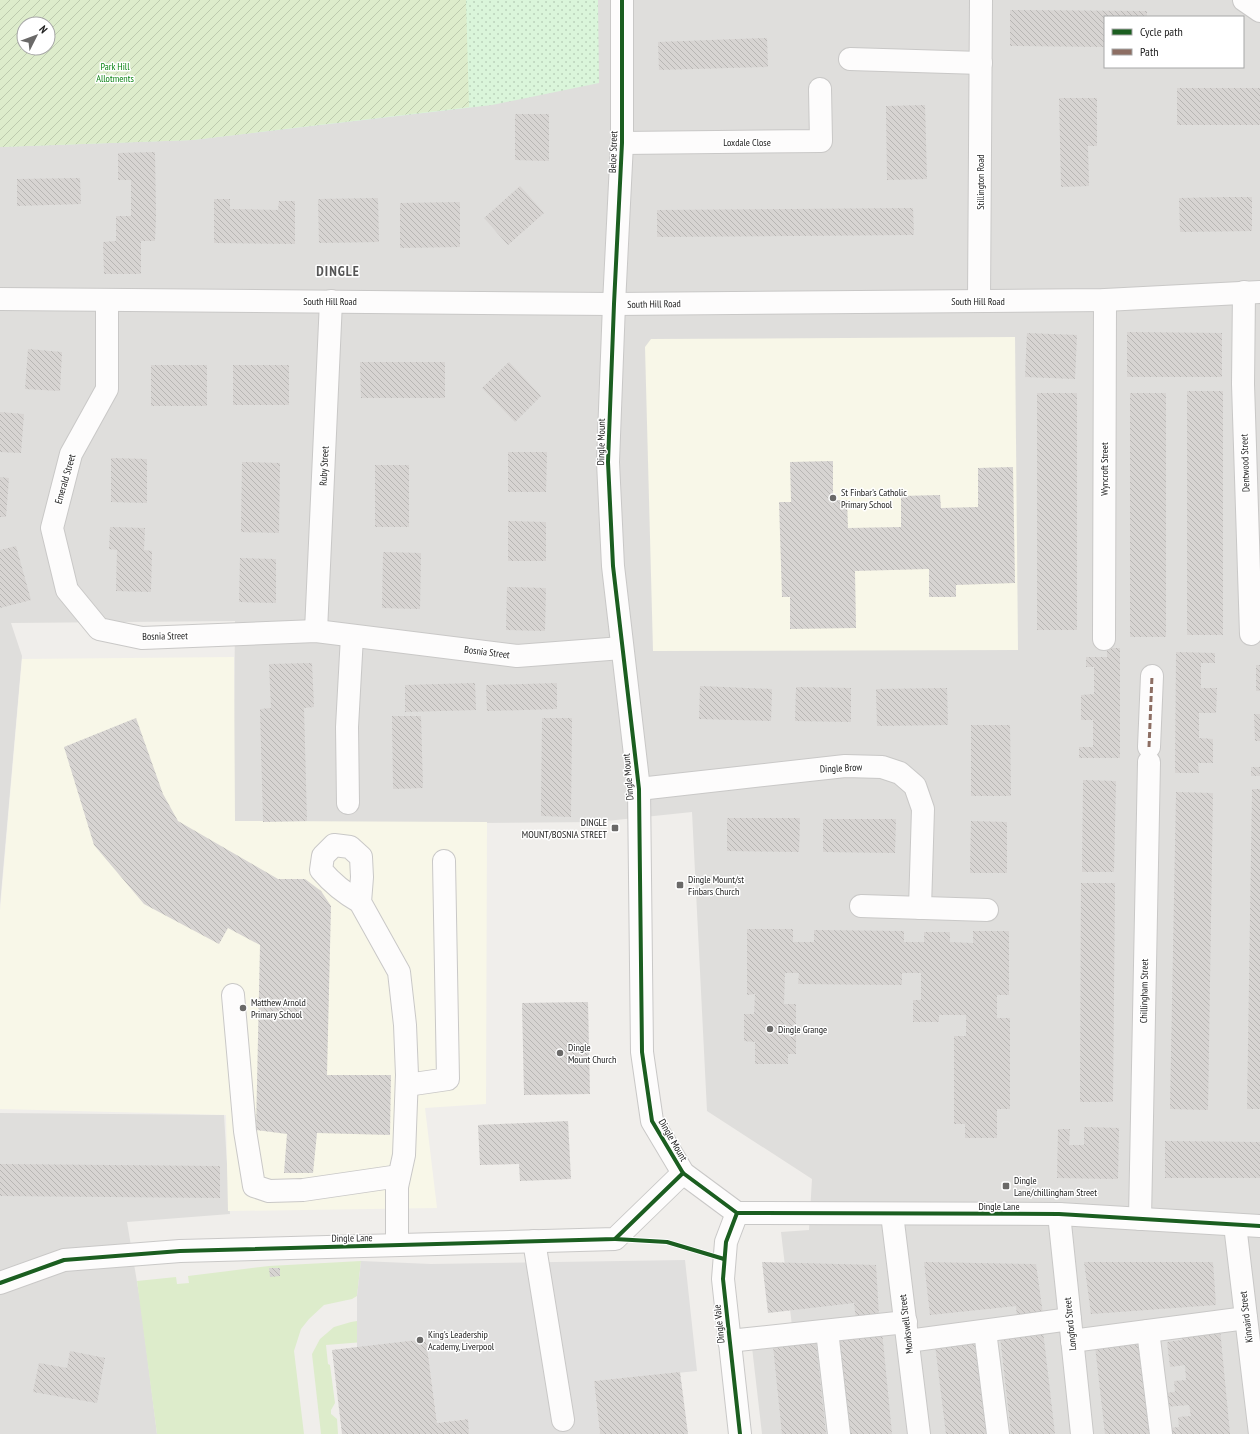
<svg xmlns="http://www.w3.org/2000/svg" width="1260" height="1434" viewBox="0 0 1260 1434" font-family="'PT Sans Narrow',sans-serif">
  <defs>
    <pattern id="park-dots" width="8" height="8" patternUnits="userSpaceOnUse"><rect width="8" height="8" fill="#daf5da"/><path d="M2 2h.1M6 6h.1" fill="none" stroke="#bbd2bb" stroke-width="1.8" stroke-linecap="round"/></pattern>
    <pattern id="garden-furrows" width="10" height="10" patternUnits="userSpaceOnUse"><rect width="10" height="10" fill="#ddeccb"/><path d="M-1 1l2-2M0 10L10 0M9 11l2-2" fill="none" stroke="#bdcaae"/></pattern>
    <pattern id="building-back-hatch" width="6" height="6" patternUnits="userSpaceOnUse"><rect width="6" height="6" fill="#d7d4d2"/><path d="M-1 5l2 2M0 0l6 6M5-1l2 2" fill="none" stroke="#b8b6b4"/></pattern>
  </defs>
  <rect width="100%" height="100%" fill="#f0eeeb"/>
  <g fill="#dfdedc" fill-rule="evenodd">
    <path d="M0 0H1260V1434H762L750 1330 792 1326 781 1232 809 1230 812 1179 707 1111 692 812 597 822 233 825 235 621 11 623 22 656 0 905ZM1105 17H1243V67H1105ZM24 24H48V48H24Z"/>
    <polygon points="0,1113 224,1115 230,1214 127,1222 141,1306 157,1434 0,1434"/>
  </g>
  <g fill="#f8f7e8">
    <polygon points="1015,337 1018,650 653,651 645,347 651,339"/>
    <polygon points="234,657 235,821 487,822 486,1104 425,1108 437,1208 228,1211 226,1115 0,1109 0,911 22,659"/>
  </g>
  <g fill="#ddeccb">
    <polygon points="361,1261 357,1296 352,1299 324,1305 309,1319 301,1329 294,1351 304,1434 157,1434 137,1281 176,1277 177,1284 189,1283 188,1276 269,1266"/>
    <polygon points="363,1320 401,1339 326,1345 328,1364 330,1365 335,1403 331,1410 331,1414 337,1419 338,1434 321,1434 312,1354 320,1339 334,1327 351,1322"/>
  </g>
  <path fill="url(#park-dots)" fill-rule="evenodd" d="M0 0H598L599 83 492 105 192 140 0 147ZM24 24H48V48H24Z"/>
  <path fill="url(#garden-furrows)" fill-rule="evenodd" d="M0 0H466L469 107 192 140 0 147ZM24 24H48V48H24Z"/>
  <polygon fill="#e0dfde" points="685,1260 697,1371 594,1381 600,1434 469,1434 467,1419 437,1423 426,1339 357,1348 357,1296 361,1261 431,1264"/>
  <g fill="url(#building-back-hatch)">
    <polygon points="1010,10 1147,11 1147,17 1105,17 1105,47 1010,46"/>
    <polygon points="767,38 768,67 659,70 658,42"/>
    <rect x="1177" y="88" width="83" height="37"/>
    <polygon points="1059,98 1097,98 1097,146 1088,146 1089,186 1061,187"/>
    <polygon points="925,105 927,179 887,180 886,106"/>
    <polygon points="515,114 549,114 549,161 515,160"/>
    <polygon points="155,152 156,216 155,241 141,241 141,274 104,274 103,242 116,241 116,216 131,216 131,180 118,180 118,153"/>
    <polygon points="80,178 81,204 17,206 17,179"/>
    <polygon points="520,186 544,213 508,245 484,218"/>
    <polygon points="1227,197 1252,197 1252,231 1180,232 1179,198"/>
    <polygon points="378,198 379,242 319,243 318,199"/>
    <polygon points="214,199 230,199 230,209 278,210 279,201 295,201 295,244 214,243"/>
    <polygon points="460,202 460,247 400,248 400,203"/>
    <polygon points="913,208 914,235 657,237 657,210"/>
    <polygon points="1127,332 1222,333 1222,377 1127,377"/>
    <polygon points="1027,333 1077,335 1075,379 1025,377"/>
    <polygon points="28,349 62,352 60,391 25,389"/>
    <polygon points="360,362 445,362 445,398 361,398"/>
    <polygon points="509,362 541,396 515,422 482,388"/>
    <rect x="151" y="365" width="56" height="41"/>
    <rect x="233" y="365" width="56" height="40"/>
    <rect x="1187" y="391" width="36" height="244"/>
    <rect x="1037" y="393" width="40" height="237"/>
    <rect x="1130" y="393" width="36" height="244"/>
    <polygon points="0,412 24,414 21,453 0,452"/>
    <polygon points="508,452 547,452 546,492 508,492"/>
    <polygon points="111,458 147,459 147,503 111,502"/>
    <polygon points="833,461 833,500 847,500 848,528 901,527 901,496 940,495 941,508 978,507 978,468 1013,467 1015,583 956,585 956,597 929,597 929,569 855,571 856,628 790,629 790,597 782,597 779,502 791,502 790,462"/>
    <polygon points="242,462 280,463 279,533 241,532"/>
    <rect x="375" y="465" width="34" height="62"/>
    <polygon points="0,477 9,478 6,517 0,517"/>
    <polygon points="508,521 546,522 546,561 508,561"/>
    <polygon points="110,527 145,528 144,550 152,551 151,592 116,591 117,550 109,549"/>
    <polygon points="16,546 31,600 0,608 0,550"/>
    <polygon points="383,552 421,553 420,609 382,608"/>
    <polygon points="240,558 276,559 276,603 239,602"/>
    <polygon points="507,587 546,588 545,631 506,630"/>
    <polygon points="1107,648 1120,648 1120,758 1079,758 1079,747 1093,747 1093,720 1081,720 1081,695 1094,694 1094,667 1086,667 1086,657 1107,657"/>
    <polygon points="1176,652 1215,653 1215,663 1201,663 1201,688 1217,688 1216,713 1199,713 1199,738 1213,739 1213,763 1198,763 1199,773 1175,773"/>
    <polygon points="312,663 314,707 304,708 307,821 263,822 260,709 271,708 269,664"/>
    <rect x="1256" y="665" width="4" height="26"/>
    <polygon points="475,683 476,710 405,712 405,685"/>
    <polygon points="557,683 557,709 487,711 486,685"/>
    <polygon points="700,686 772,689 771,721 699,719"/>
    <polygon points="796,687 851,688 851,722 795,721"/>
    <polygon points="947,688 948,725 877,726 876,689"/>
    <polygon points="1254,714 1260,714 1260,741 1255,741"/>
    <polygon points="392,716 421,716 423,788 393,789"/>
    <polygon points="136,718 163,794 178,821 278,879 305,879 321,891 331,906 327,1075 391,1075 390,1135 317,1133 313,1173 284,1173 287,1134 256,1130 260,945 228,928 219,944 144,904 94,845 64,747"/>
    <polygon points="542,718 572,718 571,817 541,816"/>
    <polygon points="971,725 1010,725 1011,796 971,796"/>
    <rect x="1251" y="767" width="9" height="9"/>
    <polygon points="1083,780 1116,781 1114,872 1082,872"/>
    <polygon points="1252,789 1260,789 1260,1109 1247,1109"/>
    <polygon points="1176,792 1213,793 1208,1110 1170,1109"/>
    <polygon points="727,818 800,818 799,852 727,851"/>
    <polygon points="823,819 896,819 895,853 823,852"/>
    <polygon points="971,821 1007,822 1007,873 970,873"/>
    <polygon points="1081,883 1115,883 1113,1102 1080,1102"/>
    <polygon points="747,929 793,929 793,942 814,942 814,930 904,931 904,942 924,942 924,932 950,932 950,942 973,943 973,931 1009,931 1009,995 997,995 997,1018 1010,1018 1010,1109 997,1109 997,1138 965,1138 965,1124 954,1124 954,1036 966,1036 966,1015 939,1015 939,1022 913,1022 913,1000 921,1000 921,973 902,973 902,985 798,984 799,973 785,973 784,1004 796,1004 796,1054 788,1054 788,1064 755,1064 755,1042 744,1041 744,1014 754,1014 755,994 747,995"/>
    <polygon points="588,1002 590,1094 524,1095 522,1003"/>
    <polygon points="568,1121 571,1179 520,1181 519,1164 480,1165 478,1125"/>
    <polygon points="1084,1127 1119,1128 1118,1179 1057,1178 1058,1129 1070,1129 1069,1145 1084,1145"/>
    <polygon points="1165,1141 1260,1142 1260,1178 1165,1178"/>
    <polygon points="0,1164 220,1166 220,1198 0,1196"/>
    <polygon points="762,1262 876,1265 879,1316 856,1320 854,1303 768,1313"/>
    <polygon points="924,1262 1036,1264 1043,1314 1017,1318 1016,1306 930,1315"/>
    <polygon points="1084,1262 1213,1262 1216,1305 1091,1314"/>
    <polygon points="269,1268 280,1268 280,1276 270,1277"/>
    <polygon points="1220,1329 1230,1434 1170,1434 1169,1428 1179,1427 1178,1417 1191,1416 1189,1405 1165,1407 1164,1393 1175,1392 1174,1381 1186,1380 1185,1365 1170,1367 1167,1342 1182,1340 1181,1333"/>
    <polygon points="882,1331 892,1434 847,1434 838,1335"/>
    <polygon points="1043,1331 1055,1434 1011,1434 1000,1336"/>
    <polygon points="426,1339 437,1423 468,1419 469,1434 342,1434 332,1350"/>
    <polygon points="978,1339 990,1434 946,1434 935,1345"/>
    <polygon points="816,1341 826,1434 782,1434 773,1346"/>
    <polygon points="1141,1341 1151,1434 1105,1434 1095,1346"/>
    <polygon points="70,1351 105,1358 97,1403 33,1392 39,1363 67,1368"/>
    <polygon points="680,1372 688,1434 600,1434 594,1381"/>
  </g>
  <g fill="none" stroke-linecap="round" stroke-linejoin="round">
    <defs>
      <g id="minor">
        <polyline points="622,0 622,143 614,304 608,462 613,566 639,789 642,1052 652,1121 683,1173 737,1213"/>
        <polyline points="1244,0 1260,11"/>
        <polyline points="850,59 981,63"/>
        <polyline points="622,143 821,141 820,89"/>
        <polyline points="1244,292 1243,384 1251,634"/>
        <polyline points="0,299 614,304 1105,300 1260,292"/>
        <polyline points="107,300 107,389 71,454 52,528 67,590 99,629 142,638 316,631 517,656 622,648"/>
        <polyline points="979,301 981,0"/>
        <polyline points="316,631 331,301"/>
        <polyline points="1104,639 1105,300"/>
        <polyline points="1149,747 1152,676"/>
        <polyline points="639,789 845,766 882,767 900,773 915,786 923,809 920,908"/>
        <polyline points="348,803 347,727 352,636"/>
        <path d="M360 902C344 893 332 883 321 870L323 856 334 845 350 847 361 857 362 877 360 902 399 972 405 1025 407 1075 404 1155 397 1187V1245"/>
        <polyline points="861,906 987,910"/>
        <polyline points="233,995 245,1131 254,1186 269,1191 303,1190 399,1176"/>
        <polyline points="407,1085 448,1079 444,861"/>
        <polyline points="737,1213 1059,1214 1260,1226"/>
        <polyline points="737,1213 726,1242 723,1279 740,1434"/>
        <polyline points="892,1214 919,1434"/>
        <polyline points="1059,1214 1082,1434"/>
        <polyline points="1140,1219 1149,762"/>
        <polyline points="1235,1225 1260,1434"/>
        <polyline points="534,1241 563,1420"/>
        <polyline points="0,1283 64,1260 180,1251 615,1239 683,1173"/>
        <polyline points="827,1331 839,1434"/>
        <polyline points="985,1331 998,1434"/>
        <polyline points="1148,1331 1161,1434"/>
        <polyline points="729,1341 906,1322"/>
        <polyline points="908,1341 1070,1319"/>
        <polyline points="1072,1341 1246,1318"/>
      </g>
    </defs>
    <use href="#minor" stroke="#c9c8c7" stroke-width="24"/>
    <use href="#minor" stroke="#fdfcfc" stroke-width="22"/>
    <polyline stroke="#8d6e63" stroke-width="3" stroke-dasharray="6 3" stroke-linecap="butt" points="1149,747 1152,676"/>
    <defs>
      <g id="cycleway">
        <polyline points="622,0 622,143 614,304 608,462 613,566 639,789 642,1052 652,1121 683,1173 737,1213"/>
        <polyline points="737,1213 1059,1214 1260,1226"/>
        <polyline points="737,1213 726,1242 723,1279 740,1434"/>
        <polyline points="615,1239 667,1242 724,1259"/>
        <polyline points="0,1283 64,1260 180,1251 615,1239 683,1173"/>
      </g>
    </defs>
    <use href="#cycleway" stroke="#fff" stroke-width="6"/>
    <use href="#cycleway" stroke="#1b5e20" stroke-width="4"/>
  </g>
  <g fill="#6a6968" stroke="#fff" stroke-width="1.5">
    <circle cx="833" cy="498" r="4"/>
    <rect x="611" y="824" width="8" height="8" rx="2"/>
    <rect x="676" y="881" width="8" height="8" rx="2"/>
    <circle cx="243" cy="1008" r="4"/>
    <circle cx="770" cy="1029" r="4"/>
    <circle cx="560" cy="1053" r="4"/>
    <rect x="1002" y="1182" width="8" height="8" rx="2"/>
    <circle cx="420" cy="1340" r="4"/>
  </g>
  <g text-anchor="middle" dominant-baseline="central" stroke-width="3" stroke-linejoin="round" paint-order="stroke">
    <g font-size="10" fill="#0c8416" stroke="#fff">
      <text x="115" y="66">Park Hill<tspan x="115" dy="12">Allotments</tspan></text>
    </g>
    <g font-size="10" fill="#222" stroke="#fff">
      <text x="747" y="142">Loxdale Close</text>
      <text transform="translate(613 152) rotate(-88)">Beloe Street</text>
      <text transform="translate(980 182) rotate(-90)">Stillington Road</text>
      <text x="330" y="301">South Hill Road</text>
      <text x="978" y="301">South Hill Road</text>
      <text transform="translate(654 304) rotate(-1)">South Hill Road</text>
      <text transform="translate(601 442) rotate(-89)">Dingle Mount</text>
      <text transform="translate(1245 463) rotate(-92)">Dentwood Street</text>
      <text transform="translate(324 466) rotate(-87)">Ruby Street</text>
      <text transform="translate(1104 469) rotate(-90)">Wyncroft Street</text>
      <text transform="translate(65 479) rotate(-74)">Emerald Street</text>
      <text transform="translate(165 636) rotate(-1)">Bosnia Street</text>
      <text transform="translate(487 652) rotate(7)">Bosnia Street</text>
      <text transform="translate(841 768) rotate(-3)">Dingle Brow</text>
      <text transform="translate(628 777) rotate(-95)">Dingle Mount</text>
      <text transform="translate(1144 991) rotate(-89)">Chillingham Street</text>
      <text transform="translate(673 1140) rotate(60)">Dingle Mount</text>
      <text x="999" y="1206">Dingle Lane</text>
      <text transform="translate(352 1238) rotate(-1)">Dingle Lane</text>
      <text transform="translate(1246 1317) rotate(-97)">Kinnaird Street</text>
      <text transform="translate(719 1324) rotate(-96)">Dingle Vale</text>
      <text transform="translate(906 1324) rotate(-97)">Monkswell Street</text>
      <text transform="translate(1070 1324) rotate(-96)">Longford Street</text>
    </g>
    <g font-size="10" fill="#222" stroke="#fff" text-anchor="start">
      <text x="841" y="492">St Finbar's Catholic<tspan x="841" dy="12">Primary School</tspan></text>
      <text x="607" y="822" text-anchor="end">DINGLE<tspan x="607" dy="12">MOUNT/BOSNIA STREET</tspan></text>
      <text x="688" y="879">Dingle Mount/st<tspan x="688" dy="12">Finbars Church</tspan></text>
      <text x="251" y="1002">Matthew Arnold<tspan x="251" dy="12">Primary School</tspan></text>
      <text x="778" y="1029">Dingle Grange</text>
      <text x="568" y="1047">Dingle<tspan x="568" dy="12">Mount Church</tspan></text>
      <text x="1014" y="1180">Dingle<tspan x="1014" dy="12">Lane/chillingham Street</tspan></text>
      <text x="428" y="1334">King's Leadership<tspan x="428" dy="12">Academy, Liverpool</tspan></text>
    </g>
    <g font-size="14" font-weight="bold" letter-spacing="1" fill="#555" stroke="#fff">
      <text x="338" y="271">DINGLE</text>
    </g>
  </g>
  <rect x="1104" y="16" width="140" height="52" fill="#ffffff" stroke="#a7a7a7"/>
  <rect x="1112" y="29" width="20" height="6" fill="#1b5e20" stroke="#a7a7a7"/>
  <text x="1140" y="36" font-size="12" fill="#222222">Cycle path</text>
  <rect x="1112" y="49" width="20" height="6" fill="#8d6e63" stroke="#a7a7a7"/>
  <text x="1140" y="56" font-size="12" fill="#222222">Path</text>
  <g transform="translate(36 36) rotate(48)"><circle r="19" fill="#ffffff" stroke="#a7a7a7"/>
  <path d="M0-3L7 15L0 10L-7 15Z" fill="#6a6968"/>
  <text y="-6" font-size="11" font-weight="bold" text-anchor="middle" fill="#222222">N</text>
  </g>
</svg>
